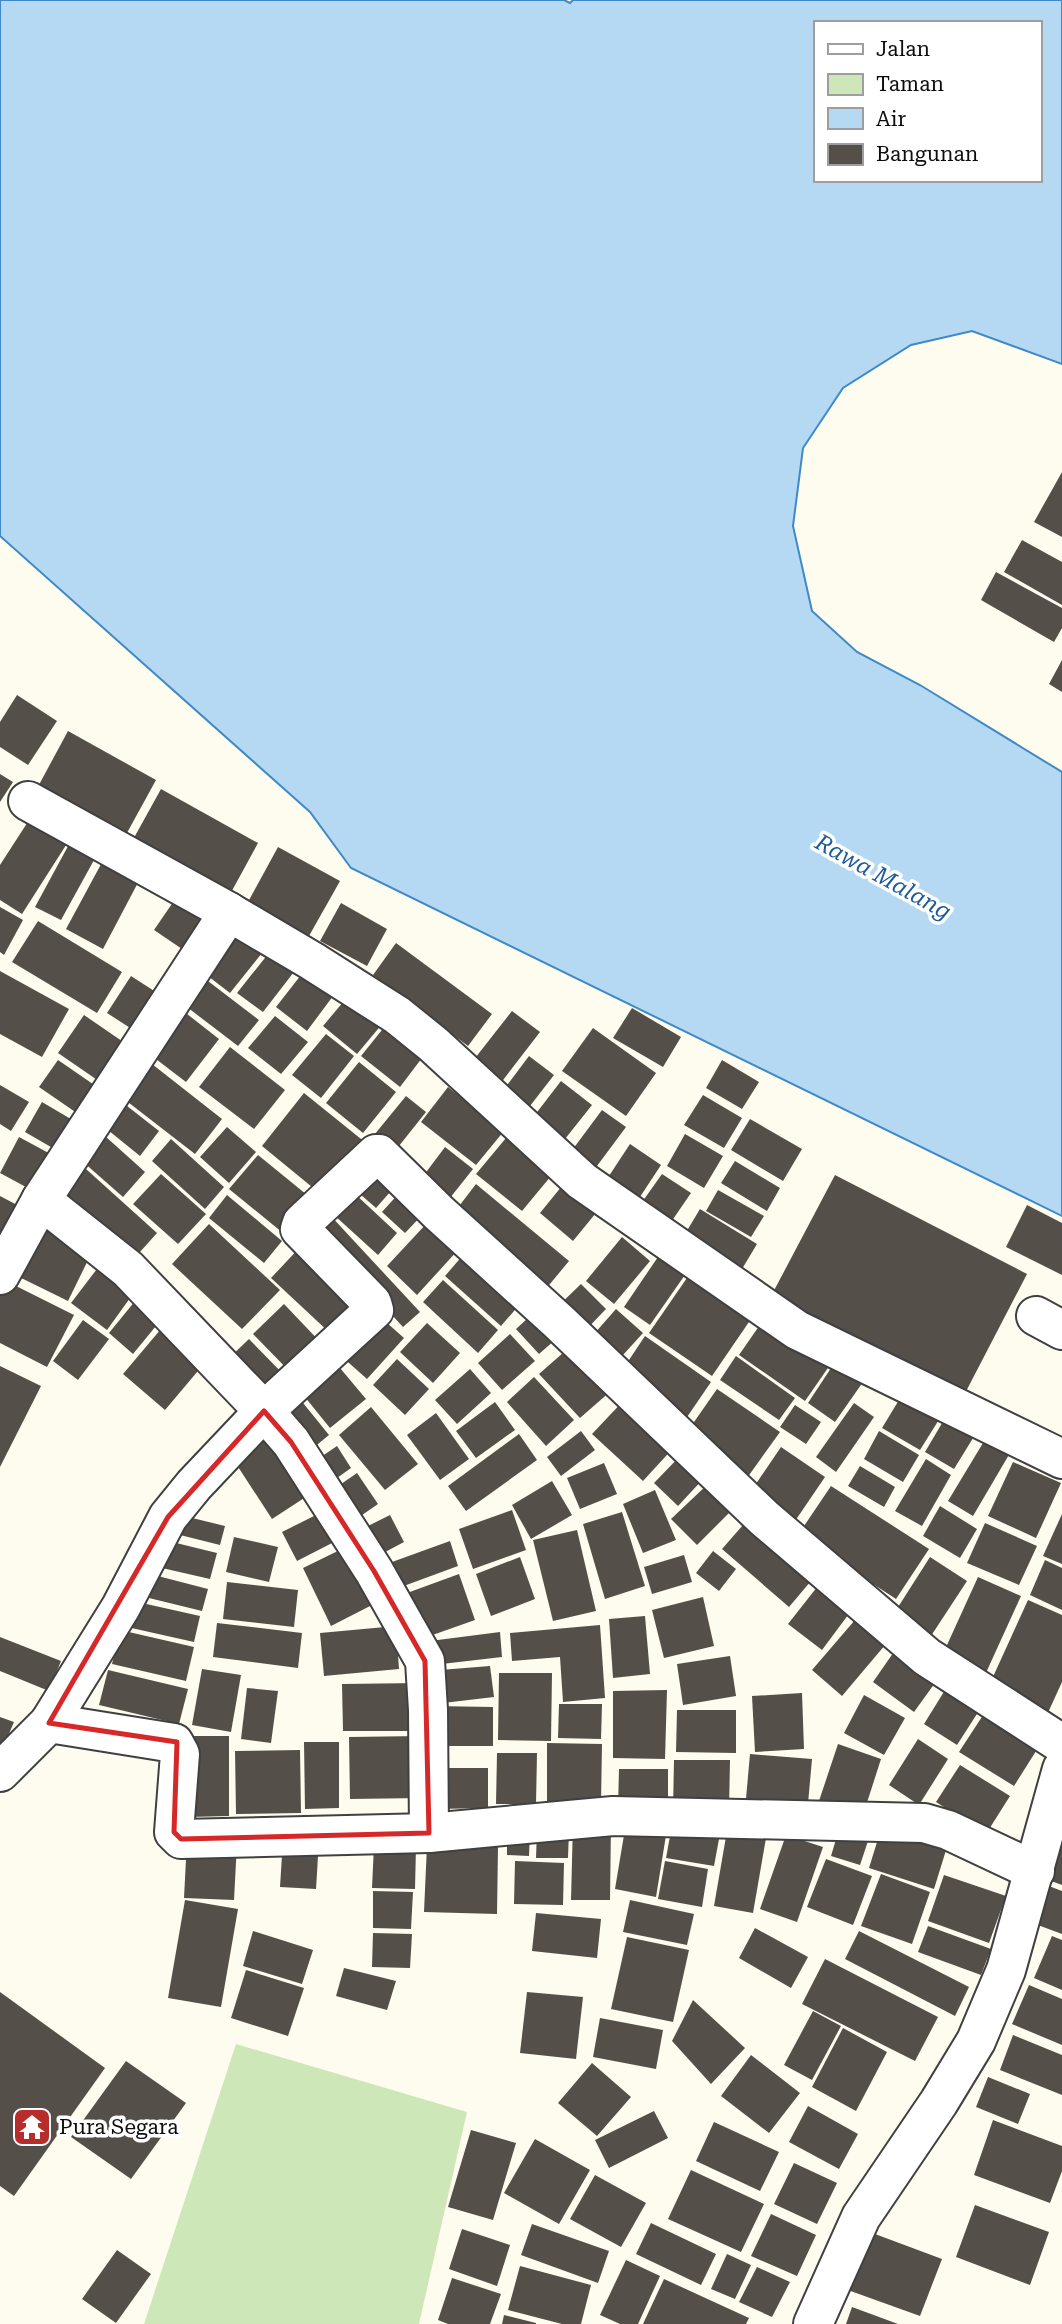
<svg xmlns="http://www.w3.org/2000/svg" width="1062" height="2324" viewBox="0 0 1062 2324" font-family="'Roboto Serif',serif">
  <rect width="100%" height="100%" fill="#fefcee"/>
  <polygon fill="#cee7b9" points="236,2044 467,2112 419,2324 144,2324"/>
  <path fill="#b5d8f3" stroke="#3f89c7" stroke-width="2" fill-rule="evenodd" d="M0 0H564L570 3 573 0H1062V364L972 331 911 345 843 388 803 448 793 526 812 611 857 652 920 685 1062 772V1216L351 868 310 812 0 536ZM815 23H1039V180H815Z"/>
  <g fill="#554f4a">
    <polygon points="1062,472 1062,537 1034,522"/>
    <polygon points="1022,540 1062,562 1062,605 1004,572"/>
    <polygon points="996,572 1062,608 1062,628 1054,642 981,600"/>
    <polygon points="1062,660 1062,692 1049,684"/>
    <polygon points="17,695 57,721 28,765 0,747 0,722"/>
    <polygon points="68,731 156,780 122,842 34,794"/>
    <polygon points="0,774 13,782 0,802"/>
    <polygon points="161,789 258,843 228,898 130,845"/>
    <polygon points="31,817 68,842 22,914 0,900 0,865"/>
    <polygon points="73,837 99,851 61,920 35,907"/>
    <polygon points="278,847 340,881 309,936 248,902"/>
    <polygon points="106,855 142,875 103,949 66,929"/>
    <polygon points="180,892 213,915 188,953 154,930"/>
    <polygon points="341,903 387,929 367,966 320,941"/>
    <polygon points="0,907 23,920 4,955 0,952"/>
    <polygon points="38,921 122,972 97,1013 12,962"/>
    <polygon points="236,924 266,948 230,993 200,970"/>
    <polygon points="396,943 492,1014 468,1046 373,975"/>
    <polygon points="272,949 297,968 263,1012 237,993"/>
    <polygon points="308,966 339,988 307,1031 276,1007"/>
    <polygon points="0,971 69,1009 42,1057 0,1034"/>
    <polygon points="131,976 162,996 138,1033 107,1013"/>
    <polygon points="204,978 259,1020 238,1046 183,1004"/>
    <polygon points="349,995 383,1023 357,1054 323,1026"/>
    <polygon points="632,1008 681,1037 663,1067 613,1038"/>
    <polygon points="182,1010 219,1039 186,1082 148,1053"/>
    <polygon points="512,1011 540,1032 500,1084 472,1062"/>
    <polygon points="84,1015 132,1048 106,1086 58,1053"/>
    <polygon points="275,1016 308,1042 281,1074 248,1048"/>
    <polygon points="390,1020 428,1050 400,1087 361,1056"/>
    <polygon points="593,1028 656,1073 626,1116 562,1071"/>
    <polygon points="326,1034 354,1056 321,1098 292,1075"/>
    <polygon points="230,1047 285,1090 254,1129 199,1087"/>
    <polygon points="529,1056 554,1075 523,1115 499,1096"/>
    <polygon points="58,1060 103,1091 84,1118 39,1087"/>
    <polygon points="722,1060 759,1082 742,1109 706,1088"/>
    <polygon points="359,1062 396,1092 363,1133 326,1103"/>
    <polygon points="152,1064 222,1119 195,1154 124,1099"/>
    <polygon points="561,1081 592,1105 561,1144 531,1120"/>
    <polygon points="0,1085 29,1102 11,1131 0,1124"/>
    <polygon points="448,1087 504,1131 476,1165 421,1122"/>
    <polygon points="304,1093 366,1143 323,1196 262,1146"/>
    <polygon points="703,1095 742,1118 724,1148 684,1125"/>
    <polygon points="406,1096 426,1112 391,1156 370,1140"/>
    <polygon points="42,1102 81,1125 63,1154 25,1132"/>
    <polygon points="122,1102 159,1131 140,1156 103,1126"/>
    <polygon points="602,1110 626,1127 594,1170 570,1153"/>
    <polygon points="750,1119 802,1149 783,1181 731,1150"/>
    <polygon points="227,1127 256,1152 229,1183 200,1157"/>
    <polygon points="511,1132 556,1170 522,1211 476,1174"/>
    <polygon points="685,1134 723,1156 704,1188 667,1166"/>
    <polygon points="105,1136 145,1172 123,1197 82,1161"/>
    <polygon points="19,1137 56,1157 37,1193 0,1173"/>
    <polygon points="171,1139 224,1187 205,1209 152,1161"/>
    <polygon points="630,1144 661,1165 634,1206 603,1185"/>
    <polygon points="445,1147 473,1169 442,1208 415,1187"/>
    <polygon points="258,1155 312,1199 283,1233 229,1189"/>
    <polygon points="735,1161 780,1188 767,1211 721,1183"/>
    <polygon points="375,1162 398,1183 376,1208 352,1187"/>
    <polygon points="86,1169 157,1233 131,1262 59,1199"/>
    <polygon points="161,1174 206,1214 178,1244 133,1204"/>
    <polygon points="662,1174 691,1193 669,1225 640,1205"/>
    <polygon points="835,1175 1027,1274 961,1401 769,1300"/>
    <polygon points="566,1181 600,1208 573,1241 540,1213"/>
    <polygon points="476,1184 569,1261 545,1290 453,1214"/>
    <polygon points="718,1190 764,1216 751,1237 706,1211"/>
    <polygon points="401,1191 425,1212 405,1233 382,1212"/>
    <polygon points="354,1193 397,1233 378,1255 334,1215"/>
    <polygon points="227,1195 282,1241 264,1263 209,1218"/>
    <polygon points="0,1196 21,1207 0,1247"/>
    <polygon points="1027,1205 1062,1223 1062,1275 1006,1247"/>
    <polygon points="700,1209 757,1244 739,1274 682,1239"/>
    <polygon points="329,1214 420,1312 403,1327 313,1229"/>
    <polygon points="36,1223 92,1252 68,1301 11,1273"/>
    <polygon points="427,1223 458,1250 417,1295 387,1266"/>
    <polygon points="209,1224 280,1290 242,1329 172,1264"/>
    <polygon points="622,1237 650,1261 614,1304 586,1281"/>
    <polygon points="303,1244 363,1302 331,1334 271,1278"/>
    <polygon points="470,1247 526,1297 501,1326 445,1276"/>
    <polygon points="660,1254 687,1272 650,1325 624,1307"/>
    <polygon points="103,1261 138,1287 107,1330 71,1303"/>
    <polygon points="689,1275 751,1319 712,1376 649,1333"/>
    <polygon points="443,1280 498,1330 478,1353 423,1302"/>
    <polygon points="6,1281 74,1315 47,1367 0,1343 0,1294"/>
    <polygon points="581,1284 606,1309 580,1336 554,1310"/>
    <polygon points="140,1295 165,1315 133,1354 109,1333"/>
    <polygon points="284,1304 325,1347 295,1377 253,1334"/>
    <polygon points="539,1308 563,1333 539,1354 516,1329"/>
    <polygon points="616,1309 643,1333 613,1366 587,1342"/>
    <polygon points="377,1314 404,1338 367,1379 340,1355"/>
    <polygon points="764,1319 830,1365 805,1401 739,1355"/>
    <polygon points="83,1320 109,1339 78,1380 53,1361"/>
    <polygon points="427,1323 460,1353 433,1383 400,1352"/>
    <polygon points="161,1329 203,1365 165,1410 123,1374"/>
    <polygon points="510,1334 535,1361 502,1390 478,1363"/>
    <polygon points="645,1336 711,1382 685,1420 619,1375"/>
    <polygon points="249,1339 288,1379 265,1401 226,1361"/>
    <polygon points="572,1345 612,1390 580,1418 539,1374"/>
    <polygon points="736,1356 795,1398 779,1420 720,1380"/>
    <polygon points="397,1359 429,1389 405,1415 373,1385"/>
    <polygon points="335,1362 366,1399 330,1428 300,1391"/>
    <polygon points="835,1362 863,1382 835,1422 808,1403"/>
    <polygon points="0,1366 41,1386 0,1467"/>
    <polygon points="470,1369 491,1393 457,1424 435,1400"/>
    <polygon points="534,1377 574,1420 546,1446 507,1402"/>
    <polygon points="717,1389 780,1432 747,1478 685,1435"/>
    <polygon points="295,1393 329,1435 307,1453 273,1413"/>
    <polygon points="902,1395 940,1418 920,1450 882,1428"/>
    <polygon points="626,1398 676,1445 643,1481 592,1434"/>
    <polygon points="495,1402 515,1430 476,1458 456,1431"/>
    <polygon points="854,1403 874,1417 836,1472 816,1457"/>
    <polygon points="795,1405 821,1422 806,1444 780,1427"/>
    <polygon points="371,1407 418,1464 385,1490 339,1435"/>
    <polygon points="436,1413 469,1459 440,1480 407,1435"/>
    <polygon points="948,1413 978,1430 954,1469 925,1452"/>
    <polygon points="274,1428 315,1491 272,1519 231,1456"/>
    <polygon points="581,1431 595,1450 561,1476 547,1457"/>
    <polygon points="879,1431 919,1455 903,1482 864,1459"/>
    <polygon points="519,1434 537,1460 466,1511 448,1486"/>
    <polygon points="986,1438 1010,1453 973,1516 948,1501"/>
    <polygon points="337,1446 351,1468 330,1483 315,1461"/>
    <polygon points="781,1447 825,1477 793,1524 749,1494"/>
    <polygon points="682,1454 705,1477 678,1506 654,1483"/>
    <polygon points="926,1459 951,1475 922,1526 895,1511"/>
    <polygon points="1013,1462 1061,1483 1036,1538 988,1516"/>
    <polygon points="604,1463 617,1494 580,1509 567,1478"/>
    <polygon points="860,1466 895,1487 884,1507 848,1486"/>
    <polygon points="357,1473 378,1504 352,1522 331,1491"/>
    <polygon points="552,1481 572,1515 531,1539 512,1505"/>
    <polygon points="709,1483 734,1508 697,1545 671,1519"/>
    <polygon points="831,1486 929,1549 896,1599 798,1535"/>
    <polygon points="655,1490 676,1540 643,1553 623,1504"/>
    <polygon points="940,1506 977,1529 960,1558 923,1536"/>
    <polygon points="512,1510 526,1550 473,1569 459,1529"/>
    <polygon points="322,1512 336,1541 297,1561 282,1532"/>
    <polygon points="622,1512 645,1586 605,1599 583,1524"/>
    <polygon points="1062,1514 1062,1564 1043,1556"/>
    <polygon points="180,1515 225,1526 220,1545 176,1534"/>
    <polygon points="390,1515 404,1542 372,1559 358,1531"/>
    <polygon points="750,1517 816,1575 789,1607 722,1549"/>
    <polygon points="985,1523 1037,1546 1019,1585 967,1563"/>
    <polygon points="577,1530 596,1611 553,1621 533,1540"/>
    <polygon points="234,1537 278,1547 269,1582 226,1572"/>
    <polygon points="168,1541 217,1553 210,1579 162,1568"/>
    <polygon points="450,1541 458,1566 401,1587 392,1562"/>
    <polygon points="348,1546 376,1603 331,1626 303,1568"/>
    <polygon points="713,1551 736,1569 719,1591 696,1573"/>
    <polygon points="684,1555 692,1582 652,1594 644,1567"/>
    <polygon points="520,1557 535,1599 491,1616 476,1574"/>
    <polygon points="930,1557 967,1581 929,1639 893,1615"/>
    <polygon points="1045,1560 1062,1568 1062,1610 1030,1595"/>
    <polygon points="459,1574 475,1620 424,1638 407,1593"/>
    <polygon points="154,1575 208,1589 202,1611 149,1598"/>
    <polygon points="825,1577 857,1603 822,1650 788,1624"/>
    <polygon points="978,1577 1021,1596 985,1675 942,1656"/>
    <polygon points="227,1582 298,1590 294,1627 223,1619"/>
    <polygon points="703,1597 714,1646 664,1658 652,1610"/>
    <polygon points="1028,1600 1062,1615 1062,1682 1046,1717 987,1690"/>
    <polygon points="133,1601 200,1616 194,1642 127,1627"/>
    <polygon points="861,1613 891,1638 842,1696 812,1670"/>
    <polygon points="645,1616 650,1674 613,1678 609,1619"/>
    <polygon points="217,1623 302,1633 298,1668 213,1657"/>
    <polygon points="600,1625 605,1698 563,1702 560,1657 512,1661 510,1633"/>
    <polygon points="396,1626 399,1669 324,1676 320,1633"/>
    <polygon points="120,1630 194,1647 186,1681 112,1664"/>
    <polygon points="500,1632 502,1657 433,1665 430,1641"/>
    <polygon points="0,1637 61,1661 49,1691 0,1671"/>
    <polygon points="898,1646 940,1676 914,1712 873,1682"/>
    <polygon points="730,1656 736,1696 683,1705 677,1664"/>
    <polygon points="490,1666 494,1697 443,1703 440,1670"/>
    <polygon points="202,1669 241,1675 231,1732 192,1725"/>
    <polygon points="108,1670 188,1689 179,1724 99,1705"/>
    <polygon points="499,1673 552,1673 551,1741 498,1740"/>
    <polygon points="950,1682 984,1703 957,1745 924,1724"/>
    <polygon points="419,1683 419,1731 343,1731 342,1684"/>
    <polygon points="247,1688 278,1691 271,1743 241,1739"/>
    <polygon points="667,1690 665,1759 613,1758 613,1691"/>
    <polygon points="802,1693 804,1749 755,1752 752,1696"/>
    <polygon points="864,1695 905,1718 884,1755 844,1733"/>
    <polygon points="559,1704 602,1704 601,1739 558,1738"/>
    <polygon points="433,1706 493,1707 493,1746 433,1746"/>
    <polygon points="989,1706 1043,1740 1014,1786 959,1752"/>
    <polygon points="677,1710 736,1710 736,1753 676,1752"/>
    <polygon points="0,1717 14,1722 0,1755"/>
    <polygon points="189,1736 229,1736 229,1816 189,1817"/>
    <polygon points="421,1736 422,1798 350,1799 349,1737"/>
    <polygon points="918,1739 948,1759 919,1805 889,1785"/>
    <polygon points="304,1742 339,1742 339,1808 305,1809"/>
    <polygon points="547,1743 602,1744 601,1804 547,1802"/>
    <polygon points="838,1744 881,1759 863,1815 819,1801"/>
    <polygon points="300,1750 301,1813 236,1814 235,1751"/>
    <polygon points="497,1753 537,1753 536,1804 496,1804"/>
    <polygon points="750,1754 812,1759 807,1815 745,1810"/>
    <polygon points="674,1760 730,1760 729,1810 673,1810"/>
    <polygon points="960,1765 1010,1796 986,1834 936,1802"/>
    <polygon points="437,1768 488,1768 488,1808 437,1809"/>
    <polygon points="619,1769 668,1769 668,1810 618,1809"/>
    <polygon points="673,1820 721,1828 714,1866 666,1858"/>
    <polygon points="573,1822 611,1823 610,1900 571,1900"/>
    <polygon points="626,1823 667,1829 656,1897 615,1889"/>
    <polygon points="840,1826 870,1835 860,1865 831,1856"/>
    <polygon points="882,1826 947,1847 934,1889 869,1868"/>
    <polygon points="537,1830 569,1830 568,1858 536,1858"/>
    <polygon points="507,1831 530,1831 529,1856 507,1855"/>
    <polygon points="727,1831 766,1838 753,1913 714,1906"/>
    <polygon points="786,1835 823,1847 797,1922 760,1909"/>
    <polygon points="1062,1837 1062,1885 1040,1877"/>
    <polygon points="283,1839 319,1840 316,1889 280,1887"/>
    <polygon points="187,1840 237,1843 234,1900 184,1898"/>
    <polygon points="374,1845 416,1847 415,1889 372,1888"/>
    <polygon points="427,1845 498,1847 497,1914 424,1912"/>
    <polygon points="826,1859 872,1876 853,1925 807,1907"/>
    <polygon points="515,1861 564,1863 563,1905 514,1904"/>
    <polygon points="665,1861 708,1869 702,1907 658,1899"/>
    <polygon points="881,1874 930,1892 912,1944 861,1926"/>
    <polygon points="944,1875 1006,1896 989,1943 928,1921"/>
    <polygon points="1041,1883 1062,1891 1062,1934 1027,1921"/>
    <polygon points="373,1891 413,1892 411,1929 373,1928"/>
    <polygon points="185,1900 238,1909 221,2007 168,1998"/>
    <polygon points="630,1900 694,1914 687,1945 623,1932"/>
    <polygon points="536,1913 601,1919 597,1958 532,1951"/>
    <polygon points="928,1926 991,1949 981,1975 918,1952"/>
    <polygon points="755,1928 808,1957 791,1988 739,1958"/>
    <polygon points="253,1931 313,1950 302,1984 243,1966"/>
    <polygon points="859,1931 969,1987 955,2016 845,1959"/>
    <polygon points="373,1933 412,1934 410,1968 372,1967"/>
    <polygon points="1052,1936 1062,1940 1062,1990 1034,1978"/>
    <polygon points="627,1937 689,1950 673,2022 611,2009"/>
    <polygon points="825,1959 938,2017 915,2061 802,2004"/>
    <polygon points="344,1968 396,1981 387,2010 336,1996"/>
    <polygon points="246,1970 304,1988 288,2036 231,2018"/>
    <polygon points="1029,1985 1062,1999 1062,2045 1012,2024"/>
    <polygon points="0,1992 105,2068 14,2196 0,2186"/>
    <polygon points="527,1992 583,1997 576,2059 520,2053"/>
    <polygon points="693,2000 745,2048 711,2084 672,2041"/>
    <polygon points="813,2011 841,2026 812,2080 784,2065"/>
    <polygon points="600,2018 663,2030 656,2069 593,2057"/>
    <polygon points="843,2028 887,2052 856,2111 812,2087"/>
    <polygon points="1013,2035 1062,2055 1062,2095 1000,2070"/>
    <polygon points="751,2055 800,2093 769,2133 721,2096"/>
    <polygon points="126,2061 186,2103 131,2179 71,2137"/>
    <polygon points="592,2063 631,2097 597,2136 558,2103"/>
    <polygon points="988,2077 1030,2094 1018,2124 976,2107"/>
    <polygon points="808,2106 858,2134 839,2169 789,2142"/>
    <polygon points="654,2111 668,2138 609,2168 595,2140"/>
    <polygon points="993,2120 1062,2146 1062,2171 1050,2203 974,2175"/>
    <polygon points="714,2122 779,2152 760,2191 696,2161"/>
    <polygon points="471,2130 516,2143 493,2220 448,2207"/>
    <polygon points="535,2139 590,2170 559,2224 504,2193"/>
    <polygon points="794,2163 837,2183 817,2224 774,2204"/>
    <polygon points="691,2170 764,2204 741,2252 668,2219"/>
    <polygon points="595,2175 646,2203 621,2247 570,2219"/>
    <polygon points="975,2205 1049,2232 1030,2285 956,2257"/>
    <polygon points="771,2214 816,2235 797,2276 751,2256"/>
    <polygon points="651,2223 716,2254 701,2285 636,2254"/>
    <polygon points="532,2224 609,2251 598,2283 521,2255"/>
    <polygon points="462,2229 510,2245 497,2286 449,2269"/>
    <polygon points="867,2231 942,2259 920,2316 845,2289"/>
    <polygon points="117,2250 151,2274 116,2323 82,2299"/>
    <polygon points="727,2254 751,2265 735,2299 711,2289"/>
    <polygon points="626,2260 660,2276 638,2324 620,2324 600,2315"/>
    <polygon points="520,2266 591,2285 581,2324 562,2324 508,2310"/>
    <polygon points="757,2267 790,2282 772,2317 739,2302"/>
    <polygon points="452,2278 501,2294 490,2324 448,2324 438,2320"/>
    <polygon points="664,2279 749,2318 746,2324 643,2324"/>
    <polygon points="852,2307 898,2324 846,2324"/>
    <polygon points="504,2315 536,2323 536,2324 502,2324"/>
  </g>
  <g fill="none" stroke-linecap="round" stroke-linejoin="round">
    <defs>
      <g id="minor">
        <polyline points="28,801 229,912 312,961 397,1015 433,1044 582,1181 797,1330 1062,1459"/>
        <polyline points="41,1200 128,1269 264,1411 291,1442 374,1571 425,1661 428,1710 429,1833"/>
        <polyline points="0,1275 41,1200 229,912"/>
        <polyline points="1036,1316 1062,1330"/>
        <polyline points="49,1723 174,1743 180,1754 174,1832 181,1839 429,1833 613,1816 924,1823 948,1830 1035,1871"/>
        <polyline points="0,1772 49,1723 121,1607 168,1517 194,1485 264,1411 374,1310 372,1303 300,1229 302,1223 376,1154 379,1154 439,1213 559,1322 764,1518 927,1657 1062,1744"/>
        <polyline points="813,2324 861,2217 939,2102 976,2041 1006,1970 1062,1769"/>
      </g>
    </defs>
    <use href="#minor" stroke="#404040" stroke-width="42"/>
    <use href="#minor" stroke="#fff" stroke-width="38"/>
  </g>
  <path fill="none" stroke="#d62828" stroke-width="5" stroke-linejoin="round" d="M264 1411 291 1442 374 1571 425 1661 429 1833 181 1839 174 1832 177 1742 49 1723 168 1517Z"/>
  <defs>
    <symbol id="temple-square" viewBox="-11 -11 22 22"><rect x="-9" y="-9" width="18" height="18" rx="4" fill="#b72d2b" stroke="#fff"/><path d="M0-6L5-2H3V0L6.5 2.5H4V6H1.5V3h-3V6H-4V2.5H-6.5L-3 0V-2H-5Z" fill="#fff"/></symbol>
  </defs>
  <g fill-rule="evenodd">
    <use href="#temple-square" x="10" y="2105" width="44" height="44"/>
  </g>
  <g text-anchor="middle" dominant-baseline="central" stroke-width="7" stroke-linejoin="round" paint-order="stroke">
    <g font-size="21" fill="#0d0d0d" stroke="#fff" text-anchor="start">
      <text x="59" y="2127">Pura Segara</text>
    </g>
    <g font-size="23" font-style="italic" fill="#1c5b99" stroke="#fff">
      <text transform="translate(883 877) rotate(29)">Rawa Malang</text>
    </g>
  </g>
  <rect x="814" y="21" width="228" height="161" fill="#ffffff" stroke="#9e9e9e" stroke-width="2"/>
  <rect x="828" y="44" width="35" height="10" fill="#ffffff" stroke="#9e9e9e" stroke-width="2"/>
  <text x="876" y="56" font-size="21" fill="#0d0d0d">Jalan</text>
  <rect x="828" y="74" width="35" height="21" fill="#cee7b9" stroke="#9e9e9e" stroke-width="2"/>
  <text x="876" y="91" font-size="21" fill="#0d0d0d">Taman</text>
  <rect x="828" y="108" width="35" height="21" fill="#b5d8f3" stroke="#9e9e9e" stroke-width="2"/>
  <text x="876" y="126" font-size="21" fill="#0d0d0d">Air</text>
  <rect x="828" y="144" width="35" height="21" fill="#554f4a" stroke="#9e9e9e" stroke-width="2"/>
  <text x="876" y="161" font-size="21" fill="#0d0d0d">Bangunan</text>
</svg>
